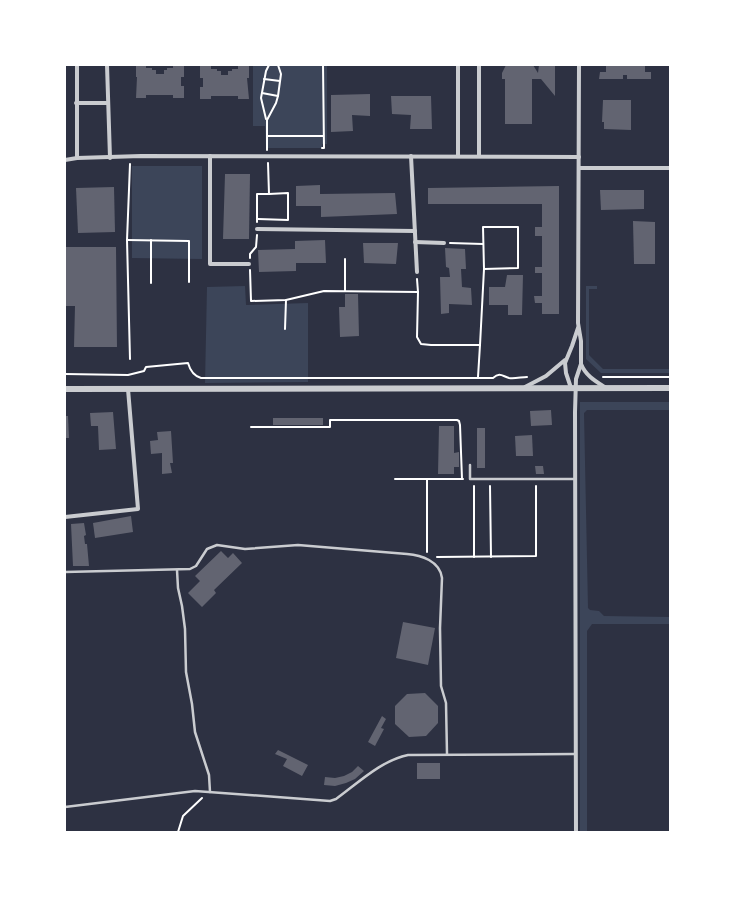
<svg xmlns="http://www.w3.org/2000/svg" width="735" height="897" viewBox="0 0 735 897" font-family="Rubik,sans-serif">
  <rect width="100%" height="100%" fill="#2d3142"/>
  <g fill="#3c4559">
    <polygon points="253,65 327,65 327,144 322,144 322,148 266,148 265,126 253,126"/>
    <polygon points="132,166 202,166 202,259 132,258"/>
    <polygon points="245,286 246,305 308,303 308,382 205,383 207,287"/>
    <polygon points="586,286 597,286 597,289 589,289 589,355 603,369 670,369 670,373 601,373 586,359"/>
    <polygon points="580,402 670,402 670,410 587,410 584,413 588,608 590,610 599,611 604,616 670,617 670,624 592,624 587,631 587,832 580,832"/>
  </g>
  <g fill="#626471">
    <polygon points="136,65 146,65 146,68 152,68 152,70 156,70 156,74 164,74 164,70 167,70 167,68 173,68 173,65 184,65 184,77 181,77 181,86 184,86 184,98 173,98 173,95 146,95 146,98 136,98 137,77 136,77"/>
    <polygon points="506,65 533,65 538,73 539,65 555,65 555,96 541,79 532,79 532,124 505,124 505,79 502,79 502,73"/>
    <polygon points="606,65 645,65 645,72 651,72 651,79 627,79 627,75 623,75 623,79 599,79 600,72 606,72"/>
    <polygon points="200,66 211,66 211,69 217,69 217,71 221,71 221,75 228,75 228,71 232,71 232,69 238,69 238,66 249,66 249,78 247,78 249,99 238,99 238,96 211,96 211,99 200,99 200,87 203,87 203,78 200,78"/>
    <polygon points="370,94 370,116 352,115 353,131 331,132 331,95"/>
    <polygon points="391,96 431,96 432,129 410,129 411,115 392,114"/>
    <polygon points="603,100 631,100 631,130 604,129 604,122 602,122"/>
    <polygon points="225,174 250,174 249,239 223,239"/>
    <polygon points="320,185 320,194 395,193 397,214 321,217 321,206 296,206 296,186"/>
    <polygon points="559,186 559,314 542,314 542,303 535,303 534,296 542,296 542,273 535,273 535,267 542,267 542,236 535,236 535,227 542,227 542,204 428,204 428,188"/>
    <polygon points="114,187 115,232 78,233 76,188"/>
    <polygon points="600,190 644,190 644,209 601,210"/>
    <polygon points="633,221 655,222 655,264 634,264"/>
    <polygon points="325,240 326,263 296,263 296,271 259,272 258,250 295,249 295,241"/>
    <polygon points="363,243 398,243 396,264 364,263"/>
    <polygon points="65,247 116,247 117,347 74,347 75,306 65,306"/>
    <polygon points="445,248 465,249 466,269 461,269 462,287 471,288 472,305 449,304 449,313 441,314 440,277 450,277 449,268 446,267"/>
    <polygon points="507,275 523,275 522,315 508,315 508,305 489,305 489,287 505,287"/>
    <polygon points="345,294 358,294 359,336 340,337 339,307 345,307"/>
    <polygon points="551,410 552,425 531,426 530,411"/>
    <polygon points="113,412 116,449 99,450 98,426 91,426 90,413"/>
    <polygon points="65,416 68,416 69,438 65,438"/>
    <rect x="273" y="418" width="50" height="7"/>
    <polygon points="439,426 454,426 454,453 459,452 459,467 454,467 454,474 438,474"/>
    <rect x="477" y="428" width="8" height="40"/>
    <polygon points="171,431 173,463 170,463 172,473 162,474 162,453 151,454 150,441 158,440 157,432"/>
    <polygon points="532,435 533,456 516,456 515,436"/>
    <polygon points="535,466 543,466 544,474 536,474"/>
    <polygon points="131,516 133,532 95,538 93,523"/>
    <polygon points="84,523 86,535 84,536 85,544 87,544 89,566 73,566 71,524"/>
    <polygon points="221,551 228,558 233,553 242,563 214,590 216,593 202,607 188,593 200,581 195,576"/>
    <polygon points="403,622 435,628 428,665 396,658"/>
    <polygon points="425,693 438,706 438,723 426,736 409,737 395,724 395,706 407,694"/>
    <polygon points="382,716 386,719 381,728 384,729 375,746 368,742"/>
    <polygon points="278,750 308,765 302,776 283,766 287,759 275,754"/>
    <rect x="417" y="763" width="23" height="16"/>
    <polygon points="358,766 364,771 355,779 346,783 335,786 324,785 325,777 335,778 344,776 352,772"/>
  </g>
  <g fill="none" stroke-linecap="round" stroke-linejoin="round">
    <g stroke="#fff" stroke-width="2">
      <polyline points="264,79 280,81"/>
      <polyline points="262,93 278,96"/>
      <polyline points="266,119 261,98 266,71 269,65"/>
      <polyline points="267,136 323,136"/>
      <polyline points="322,148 324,148 323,65"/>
      <polyline points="267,150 267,120 276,103 278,96 281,74 278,65"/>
      <polyline points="130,164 127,240 130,359"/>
      <polyline points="258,219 288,220 288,193 269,194"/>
      <polyline points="257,222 257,194 269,194 268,163"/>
      <polygon points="483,227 518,227 518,268 484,269"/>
      <polyline points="127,240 189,241 189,282"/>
      <polyline points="450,243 483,244"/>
      <polyline points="250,258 250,254 256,247 257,235"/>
      <polyline points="345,259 345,291"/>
      <polyline points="250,270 251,301 286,300 324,291 418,292 417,279"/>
      <polyline points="151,283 151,240"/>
      <polyline points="418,292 417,337 421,344 431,345 480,345 478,377"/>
      <polyline points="285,329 286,300"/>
      <polyline points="480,345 484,269"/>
      <path d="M65 374 128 375 144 371 146 367 188 363C190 370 194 376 201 378H493C500 372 502 376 509 378 514 379 522 377 527 377"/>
      <polyline points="603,377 670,377"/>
      <polyline points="251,427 330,427 330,420 457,420 459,421 460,425 462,479"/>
      <polyline points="395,479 463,479"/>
      <polyline points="427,479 427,552"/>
      <polyline points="490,486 491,557"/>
      <polyline points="437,557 536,556 536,486"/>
      <polyline points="474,557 474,486"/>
      <polyline points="178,832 183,816 202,798"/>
    </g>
    <g stroke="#caccd0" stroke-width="2.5">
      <polyline points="470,465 470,479 575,479"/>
      <polyline points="177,570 178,588 182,606 185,629 186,672 192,704 195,732 209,775 210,792"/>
      <path d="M65 572 190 569 196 566 207 549 217 545 245 549 298 545 407 554C421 555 440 561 442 578L440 628 441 686 446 703 447 754"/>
      <path d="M65 807 195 791 330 801 336 799C358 783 382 760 408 755L575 754"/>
    </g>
    <g stroke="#caccd0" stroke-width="4">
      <polyline points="77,65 77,158"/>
      <polyline points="107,65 110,158"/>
      <polyline points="479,65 479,156"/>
      <polyline points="76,103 108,103"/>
      <polyline points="210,156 210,264 249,264"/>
      <polyline points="411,156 417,272"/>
      <polyline points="458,156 458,65"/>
      <polyline points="65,160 77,158 141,156 579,157"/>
      <polyline points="579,168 670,168"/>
      <polyline points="257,229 415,231"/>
      <polyline points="415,242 444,243"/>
      <path d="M581 364C586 376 595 381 606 388"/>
      <polyline points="525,387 546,376 565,360"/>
      <polyline points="571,388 566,373 565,363 572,346 578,328"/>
      <polyline points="65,517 138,509 128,389"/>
      <polyline points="576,832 575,412 576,379 581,364 581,341 578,323 579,65"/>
    </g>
    <polyline stroke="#caccd0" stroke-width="6" points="65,389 670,388"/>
  </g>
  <rect width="735" height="897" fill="none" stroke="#ffffff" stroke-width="132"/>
</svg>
